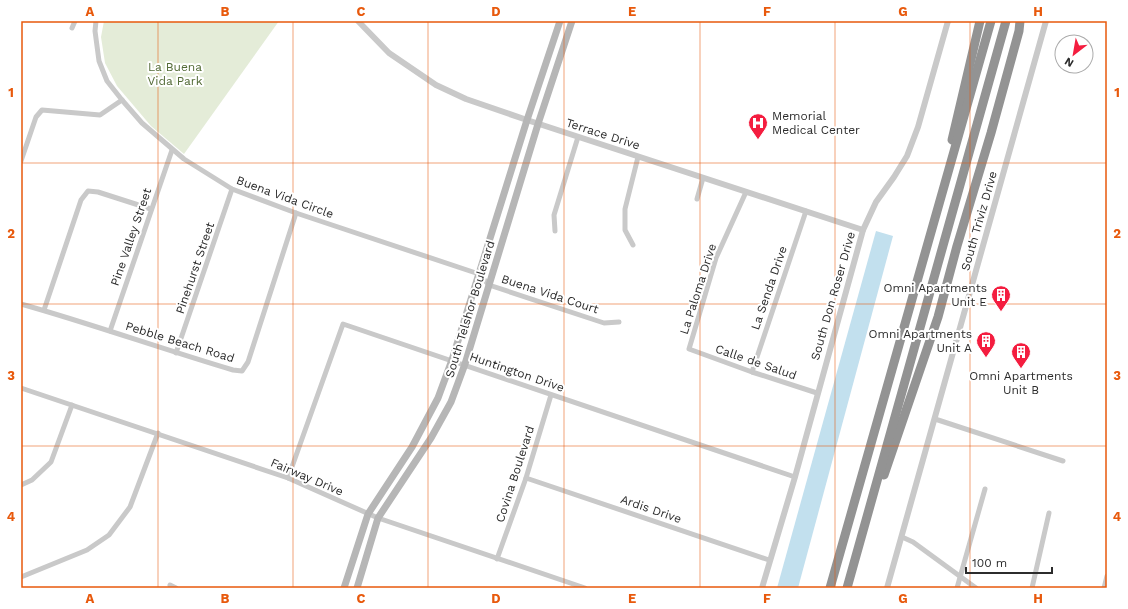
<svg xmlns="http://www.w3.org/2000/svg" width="1128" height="609" viewBox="0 0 1128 609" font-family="'Work Sans',sans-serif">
  <rect width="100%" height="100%" fill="#fff"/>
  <polygon fill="#e4ecd8" points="104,21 279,21 184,154 151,126 117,86 105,63 101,37"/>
  <polygon fill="#c2e0ee" points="876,231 893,236 798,588 777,588"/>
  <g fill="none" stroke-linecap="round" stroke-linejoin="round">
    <g stroke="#c9c9c9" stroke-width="5">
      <polyline points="96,21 95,31 99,61 107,81 122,100 142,123 184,159 232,189 296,213 479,274 489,285 604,323 619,322"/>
      <polyline points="72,28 75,21"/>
      <polyline points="21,161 36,117 42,110 100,115 122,100"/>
      <polyline points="746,192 716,258 689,349 752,372 817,393"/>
      <polyline points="697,199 703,178"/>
      <polyline points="555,231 554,215 578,137"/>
      <polyline points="633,245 625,230 625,209 638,157"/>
      <path d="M21 304C92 324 162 349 233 370L242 371 248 362 296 213"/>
      <polyline points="44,310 81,200 88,191 98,192 151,209"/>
      <polyline points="110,331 172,150"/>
      <polyline points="176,353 232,189"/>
      <polyline points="752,372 806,211"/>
      <polyline points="21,388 288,478 378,518 585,588"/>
      <polyline points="935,419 1063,461"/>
      <polyline points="288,478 343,324 795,477"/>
      <polyline points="526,478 769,560"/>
      <polyline points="21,485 32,480 51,462 72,405"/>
      <polyline points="902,537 913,542 976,588"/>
      <polyline points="497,559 526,478 551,395"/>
      <polyline points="21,577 87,550 109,535 130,507 158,433"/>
      <polyline points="170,585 176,588"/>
      <polyline points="957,588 985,489"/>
      <polyline points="1032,588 1049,513"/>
      <polyline points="1104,588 1107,576"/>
    </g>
    <g stroke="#c9c9c9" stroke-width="6">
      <polyline points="358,21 389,53 436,85 466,99 527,120 863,230"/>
      <polyline points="762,588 795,477 863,230 876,202 894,177 907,156 918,127 948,21"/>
      <polyline points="887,588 1046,21"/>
    </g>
    <g stroke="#b6b6b6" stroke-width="7">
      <polyline points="344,588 368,514 412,447 438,398 452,360 527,120 560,21"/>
      <polyline points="357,588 378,518 431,438 451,402 465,364 538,124 572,21"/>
    </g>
    <g stroke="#939393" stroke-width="9">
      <polyline points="952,140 980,21"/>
      <polyline points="884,475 938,317 957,246 991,133 1019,31 1020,21"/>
      <polyline points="830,588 991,21"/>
      <polyline points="847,588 1006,21"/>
    </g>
  </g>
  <path fill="none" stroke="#e8590c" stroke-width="1" stroke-opacity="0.55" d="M158 21V588M293 21V588M428 21V588M564 21V588M700 21V588M835 21V588M970 21V588M21 163H1107M21 304H1107M21 446H1107"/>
  <defs>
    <symbol id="hospital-pin" viewBox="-11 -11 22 30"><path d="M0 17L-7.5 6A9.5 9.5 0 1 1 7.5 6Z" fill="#f41d3f" stroke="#fff"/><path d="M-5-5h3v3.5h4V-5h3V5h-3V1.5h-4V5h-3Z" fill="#fff"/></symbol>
    <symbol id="building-pin" viewBox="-11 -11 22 30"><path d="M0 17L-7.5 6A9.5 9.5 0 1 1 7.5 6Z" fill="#f41d3f" stroke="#fff"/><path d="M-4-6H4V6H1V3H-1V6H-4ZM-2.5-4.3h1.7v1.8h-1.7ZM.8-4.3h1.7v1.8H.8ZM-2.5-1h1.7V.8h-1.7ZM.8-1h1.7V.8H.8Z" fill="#fff"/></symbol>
  </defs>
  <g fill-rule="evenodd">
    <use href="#hospital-pin" x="747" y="112" width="22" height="30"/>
    <use href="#building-pin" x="990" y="284" width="22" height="30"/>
    <use href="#building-pin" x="975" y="330" width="22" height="30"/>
    <use href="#building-pin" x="1010" y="341" width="22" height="30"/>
  </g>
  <g text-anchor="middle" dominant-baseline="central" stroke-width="4" stroke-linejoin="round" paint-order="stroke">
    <g font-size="12" fill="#536b36" stroke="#fff">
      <text x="175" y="67">La Buena<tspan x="175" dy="14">Vida Park</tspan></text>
    </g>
    <g font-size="12" fill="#2c2c2c" stroke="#fff" text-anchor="end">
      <text x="772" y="116" text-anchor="start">Memorial<tspan x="772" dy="14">Medical Center</tspan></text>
      <text x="987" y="288">Omni Apartments<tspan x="987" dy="14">Unit E</tspan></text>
      <text x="972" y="334">Omni Apartments<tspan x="972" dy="14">Unit A</tspan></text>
      <text x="1021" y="376" text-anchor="middle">Omni Apartments<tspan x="1021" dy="14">Unit B</tspan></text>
    </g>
    <g font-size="12" fill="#2c2c2c" stroke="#fff">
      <text transform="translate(603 134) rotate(18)">Terrace Drive</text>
      <text transform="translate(285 197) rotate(20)">Buena Vida Circle</text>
      <text transform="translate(979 221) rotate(-74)">South Triviz Drive</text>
      <text transform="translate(131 237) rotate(-71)">Pine Valley Street</text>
      <text transform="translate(195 268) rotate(-71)">Pinehurst Street</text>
      <text transform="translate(769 288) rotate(-71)">La Senda Drive</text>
      <text transform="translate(698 289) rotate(-72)">La Paloma Drive</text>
      <text transform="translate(550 294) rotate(18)">Buena Vida Court</text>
      <text transform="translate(833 296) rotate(-74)">South Don Roser Drive</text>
      <text transform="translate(470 309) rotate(-73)">South Telshor Boulevard</text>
      <text transform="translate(180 342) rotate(17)">Pebble Beach Road</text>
      <text transform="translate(756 362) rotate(19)">Calle de Salud</text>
      <text transform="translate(517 372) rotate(19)">Huntington Drive</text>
      <text transform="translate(515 474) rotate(-72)">Covina Boulevard</text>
      <text transform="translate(307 477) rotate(23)">Fairway Drive</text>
      <text transform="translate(651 509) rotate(19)">Ardis Drive</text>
    </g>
  </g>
  <rect width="1128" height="609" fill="none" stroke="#ffffff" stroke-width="44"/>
  <g transform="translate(1074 54) rotate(211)"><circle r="19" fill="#ffffff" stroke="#ababab"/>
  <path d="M0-3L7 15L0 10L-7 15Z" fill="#f41d3f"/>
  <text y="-6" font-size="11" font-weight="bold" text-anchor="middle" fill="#2c2c2c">N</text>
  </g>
  <path d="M966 567v6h86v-6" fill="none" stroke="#2c2c2c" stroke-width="2"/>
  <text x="972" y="567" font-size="12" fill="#2c2c2c" stroke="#ffffff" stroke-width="3" paint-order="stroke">100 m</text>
  <rect x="22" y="22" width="1084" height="565" fill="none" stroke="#e8590c" stroke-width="1.5"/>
  <g font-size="13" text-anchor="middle" font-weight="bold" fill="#e8590c">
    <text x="90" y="16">A</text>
    <text x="225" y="16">B</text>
    <text x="361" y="16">C</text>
    <text x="496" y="16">D</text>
    <text x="632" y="16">E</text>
    <text x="767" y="16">F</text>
    <text x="903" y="16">G</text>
    <text x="1038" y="16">H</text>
    <text x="11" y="97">1</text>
    <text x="1117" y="97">1</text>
    <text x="11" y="238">2</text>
    <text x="1117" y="238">2</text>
    <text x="11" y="380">3</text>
    <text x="1117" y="380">3</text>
    <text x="11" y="521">4</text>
    <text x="1117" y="521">4</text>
    <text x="90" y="603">A</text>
    <text x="225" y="603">B</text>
    <text x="361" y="603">C</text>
    <text x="496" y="603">D</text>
    <text x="632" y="603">E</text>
    <text x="767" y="603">F</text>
    <text x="903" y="603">G</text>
    <text x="1038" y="603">H</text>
  </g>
</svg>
